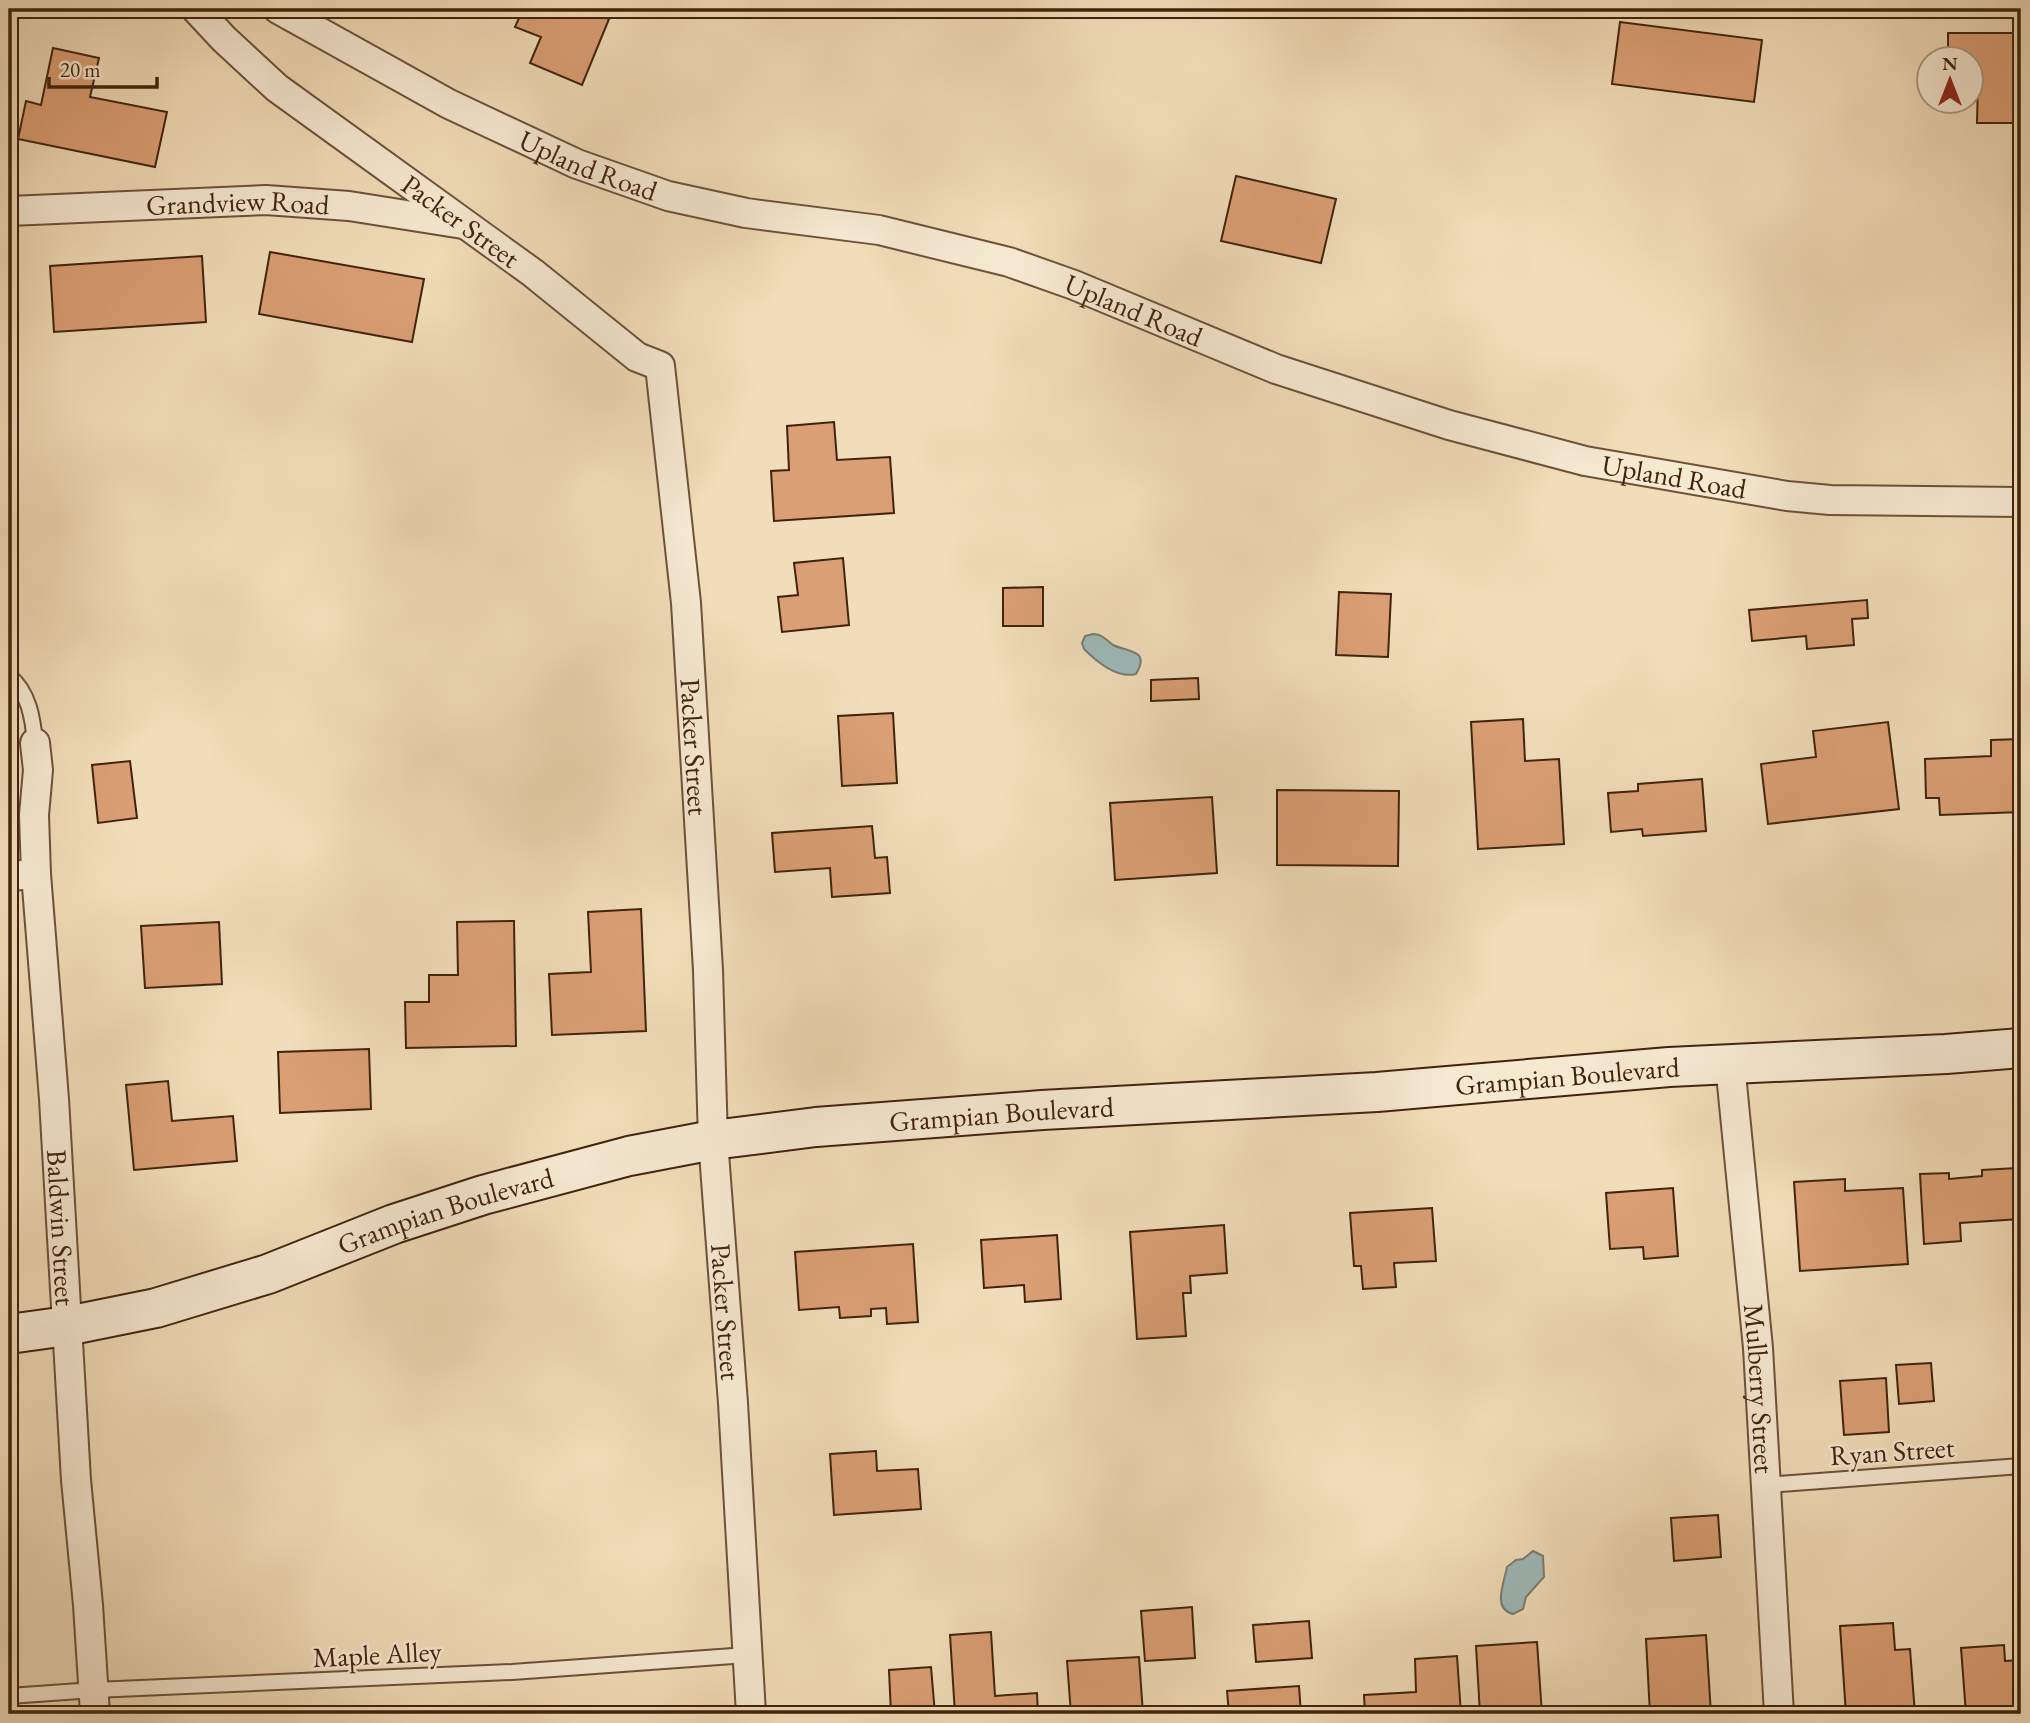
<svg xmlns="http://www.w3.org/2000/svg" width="2030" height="1723" viewBox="0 0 2030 1723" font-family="'EB Garamond',serif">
  <rect width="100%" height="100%" fill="#f1ddb9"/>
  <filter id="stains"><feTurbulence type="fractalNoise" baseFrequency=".00286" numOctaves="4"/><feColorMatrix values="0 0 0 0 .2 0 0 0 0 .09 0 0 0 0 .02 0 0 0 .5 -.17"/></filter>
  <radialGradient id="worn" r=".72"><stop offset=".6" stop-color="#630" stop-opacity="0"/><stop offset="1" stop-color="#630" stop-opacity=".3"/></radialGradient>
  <g fill="#9ebab9" stroke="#797e74" stroke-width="2">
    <path d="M1093 634C1102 634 1106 640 1113 645 1127 652 1151 649 1136 674 1117 679 1097 662 1084 649L1082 643 1085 636Z"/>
    <path d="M1533 1551 1543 1556 1544 1577 1526 1597 1523 1609 1513 1614C1492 1609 1504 1583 1507 1567L1516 1560 1523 1559Z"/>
  </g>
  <g fill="#db9f75" stroke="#41230d" stroke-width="2">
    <polygon points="523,9 585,9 609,19 582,85 530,63 541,37 515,27"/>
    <polygon points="1620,22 1762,40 1754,102 1612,84"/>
    <polygon points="1948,33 2021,33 2021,123 1977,123 1978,81 1970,81 1970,60 1948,60"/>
    <polygon points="53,48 99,58 90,97 167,112 155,167 18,139 26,101 41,105"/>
    <polygon points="1236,176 1336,199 1321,263 1221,241"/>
    <polygon points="270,252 424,279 412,342 259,314"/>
    <polygon points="202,256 206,322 54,332 50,266"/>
    <polygon points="834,422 837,460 890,457 894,513 774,521 771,471 789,470 787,426"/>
    <polygon points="843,558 849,625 782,632 778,597 798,595 794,563"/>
    <polygon points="1043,587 1043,626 1003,626 1003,588"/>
    <polygon points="1339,592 1391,594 1388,657 1336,655"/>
    <polygon points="1867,600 1868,618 1852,619 1854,645 1807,649 1806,636 1752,641 1749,610"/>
    <polygon points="1198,678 1199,699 1151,701 1151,680"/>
    <polygon points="893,713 897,783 842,786 838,716"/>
    <polygon points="1523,719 1525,761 1559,759 1564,844 1478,849 1471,722"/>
    <polygon points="1888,722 1899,809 1768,824 1761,764 1816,757 1813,731"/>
    <polygon points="2021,739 2021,812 1940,815 1939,798 1926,798 1925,759 1991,756 1991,740"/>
    <polygon points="130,761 137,818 98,823 92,765"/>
    <polygon points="1702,779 1706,831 1643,836 1642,829 1611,832 1608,793 1638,791 1638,784"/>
    <polygon points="1277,790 1399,791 1398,866 1277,865"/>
    <polygon points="1212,797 1217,873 1115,880 1110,803"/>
    <polygon points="872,826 875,858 887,857 890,893 832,897 830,868 775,872 772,833"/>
    <polygon points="641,909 646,1031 552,1035 549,974 591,972 588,912"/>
    <polygon points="514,921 516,1046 406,1048 405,1002 429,1002 429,975 458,975 457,922"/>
    <polygon points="219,922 222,984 145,988 141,926"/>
    <polygon points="369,1049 371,1109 280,1113 278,1052"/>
    <polygon points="168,1081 172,1121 233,1116 237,1161 134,1170 126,1085"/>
    <polygon points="2017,1168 2020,1219 1960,1223 1961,1241 1924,1244 1920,1174 1949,1173 1949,1179 1982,1176 1982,1170"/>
    <polygon points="1845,1179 1845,1191 1903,1188 1908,1264 1800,1271 1794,1182"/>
    <polygon points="1673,1188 1678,1256 1644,1259 1643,1247 1610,1249 1606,1193"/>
    <polygon points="1432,1208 1436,1261 1394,1263 1396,1287 1363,1289 1361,1266 1354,1266 1350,1213"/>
    <polygon points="1224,1225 1227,1273 1190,1276 1191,1293 1183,1293 1186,1336 1137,1339 1130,1232"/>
    <polygon points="1057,1235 1061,1299 1025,1302 1024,1285 984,1288 981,1240"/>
    <polygon points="913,1244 918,1322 887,1324 886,1308 871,1309 871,1316 840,1318 839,1307 799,1310 795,1252"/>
    <polygon points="1931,1363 1934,1401 1899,1404 1896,1365"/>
    <polygon points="1886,1378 1889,1432 1844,1435 1840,1381"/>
    <polygon points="876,1451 877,1471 918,1469 921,1509 834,1515 830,1454"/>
    <polygon points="1718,1515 1721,1557 1674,1561 1671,1518"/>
    <polygon points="1192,1607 1195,1658 1145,1661 1141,1611"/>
    <polygon points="1309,1621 1312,1658 1256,1662 1253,1625"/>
    <polygon points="1893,1623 1895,1650 1910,1649 1915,1714 1846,1714 1840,1626"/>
    <polygon points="991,1632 995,1696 1037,1693 1038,1714 955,1714 950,1635"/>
    <polygon points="1706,1635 1711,1714 1650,1714 1646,1639"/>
    <polygon points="1537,1642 1542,1714 1480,1714 1476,1646"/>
    <polygon points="2004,1645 2005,1661 2021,1660 2021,1710 1966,1714 1961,1648"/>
    <polygon points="1457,1656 1461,1714 1365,1714 1364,1695 1416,1692 1415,1659"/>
    <polygon points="1139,1657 1143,1714 1071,1714 1067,1661"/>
    <polygon points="931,1667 935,1714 891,1714 889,1670"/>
    <polygon points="1299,1686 1301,1714 1229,1714 1227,1691"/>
  </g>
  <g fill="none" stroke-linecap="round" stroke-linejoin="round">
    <defs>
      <g id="lane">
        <path d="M9 676C29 692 33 719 35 743"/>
        <polyline points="1766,1485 2021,1466"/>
        <polyline points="9,1696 94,1690 512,1672 747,1655"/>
      </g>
      <g id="street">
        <path id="s1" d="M196 9 224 39 277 88 533 273 637 357 660 366 686 603 708 970 713 1140 733 1403 751 1714"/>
        <path id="s2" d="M278 9 449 104 577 164 668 196 746 213 879 230 1009 262 1074 285 1276 369 1449 425 1585 461 1787 496 1830 500 2021 502"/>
        <path id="s3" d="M9 211 266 200 349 206 463 224"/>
        <path id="s4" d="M35 743 38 770 34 815 36 874 54 1099 76 1480 88 1605 95 1714"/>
        <polyline points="9,876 36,874"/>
        <path id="s5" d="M1730 1064 1758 1348 1779 1714"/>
      </g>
      <g id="secondary">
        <path id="s6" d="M9 1334 67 1326 156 1308 268 1274 394 1224 483 1195 629 1156 713 1140 816 1127 1042 1110 1377 1092 1669 1067 1946 1054 2021 1048"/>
      </g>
    </defs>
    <use href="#lane" stroke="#6d5238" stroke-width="18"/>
    <use href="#street" stroke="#6d5238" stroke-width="32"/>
    <use href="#secondary" stroke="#41230d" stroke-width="42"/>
    <use href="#lane" stroke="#f6e9d2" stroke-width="14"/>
    <use href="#street" stroke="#f6e9d2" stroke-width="28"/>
    <use href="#secondary" stroke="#f6e9d2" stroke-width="38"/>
  </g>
  <g text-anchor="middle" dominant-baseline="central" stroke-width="5" stroke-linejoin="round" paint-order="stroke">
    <g font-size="28" fill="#41230d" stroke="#f6e9d2">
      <text stroke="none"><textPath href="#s2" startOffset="348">Upland Road</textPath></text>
      <text stroke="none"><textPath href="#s3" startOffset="229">Grandview Road</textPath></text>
      <text stroke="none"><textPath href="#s1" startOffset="340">Packer Street</textPath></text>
      <text stroke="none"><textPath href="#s2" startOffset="915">Upland Road</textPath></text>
      <text stroke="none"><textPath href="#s2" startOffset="1482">Upland Road</textPath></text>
      <text stroke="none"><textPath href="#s1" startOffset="970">Packer Street</textPath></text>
      <text stroke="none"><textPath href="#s6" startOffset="1589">Grampian Boulevard</textPath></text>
      <text stroke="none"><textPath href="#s6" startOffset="1022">Grampian Boulevard</textPath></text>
      <text stroke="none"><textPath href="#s6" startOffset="455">Grampian Boulevard</textPath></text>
      <text stroke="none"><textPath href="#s4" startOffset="486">Baldwin Street</textPath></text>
      <text stroke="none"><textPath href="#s1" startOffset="1536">Packer Street</textPath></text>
      <text stroke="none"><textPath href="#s5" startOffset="326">Mulberry Street</textPath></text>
      <text transform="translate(1892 1451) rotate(-4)">Ryan Street</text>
      <text transform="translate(377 1654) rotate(-3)">Maple Alley</text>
    </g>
  </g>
  <rect width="2030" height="1723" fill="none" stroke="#f1ddb9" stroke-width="35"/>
  <rect x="10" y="10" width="2009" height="1702" fill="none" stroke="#41230d" stroke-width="3.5"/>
  <rect x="18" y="18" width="1995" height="1688" fill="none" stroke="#41230d" stroke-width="2"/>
  <g transform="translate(1950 80)"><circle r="33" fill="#f6e9d2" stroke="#ae9a83" stroke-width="2"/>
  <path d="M0-5L12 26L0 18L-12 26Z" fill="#8f2418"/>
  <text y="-10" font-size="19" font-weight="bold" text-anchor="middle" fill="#41230d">N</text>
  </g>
  <path d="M49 77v10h108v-10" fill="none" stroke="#41230d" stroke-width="3.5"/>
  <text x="60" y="77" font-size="21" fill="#41230d" stroke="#f6e9d2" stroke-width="5" paint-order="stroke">20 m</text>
  <rect width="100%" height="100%" filter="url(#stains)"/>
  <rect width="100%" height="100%" fill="url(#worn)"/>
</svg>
